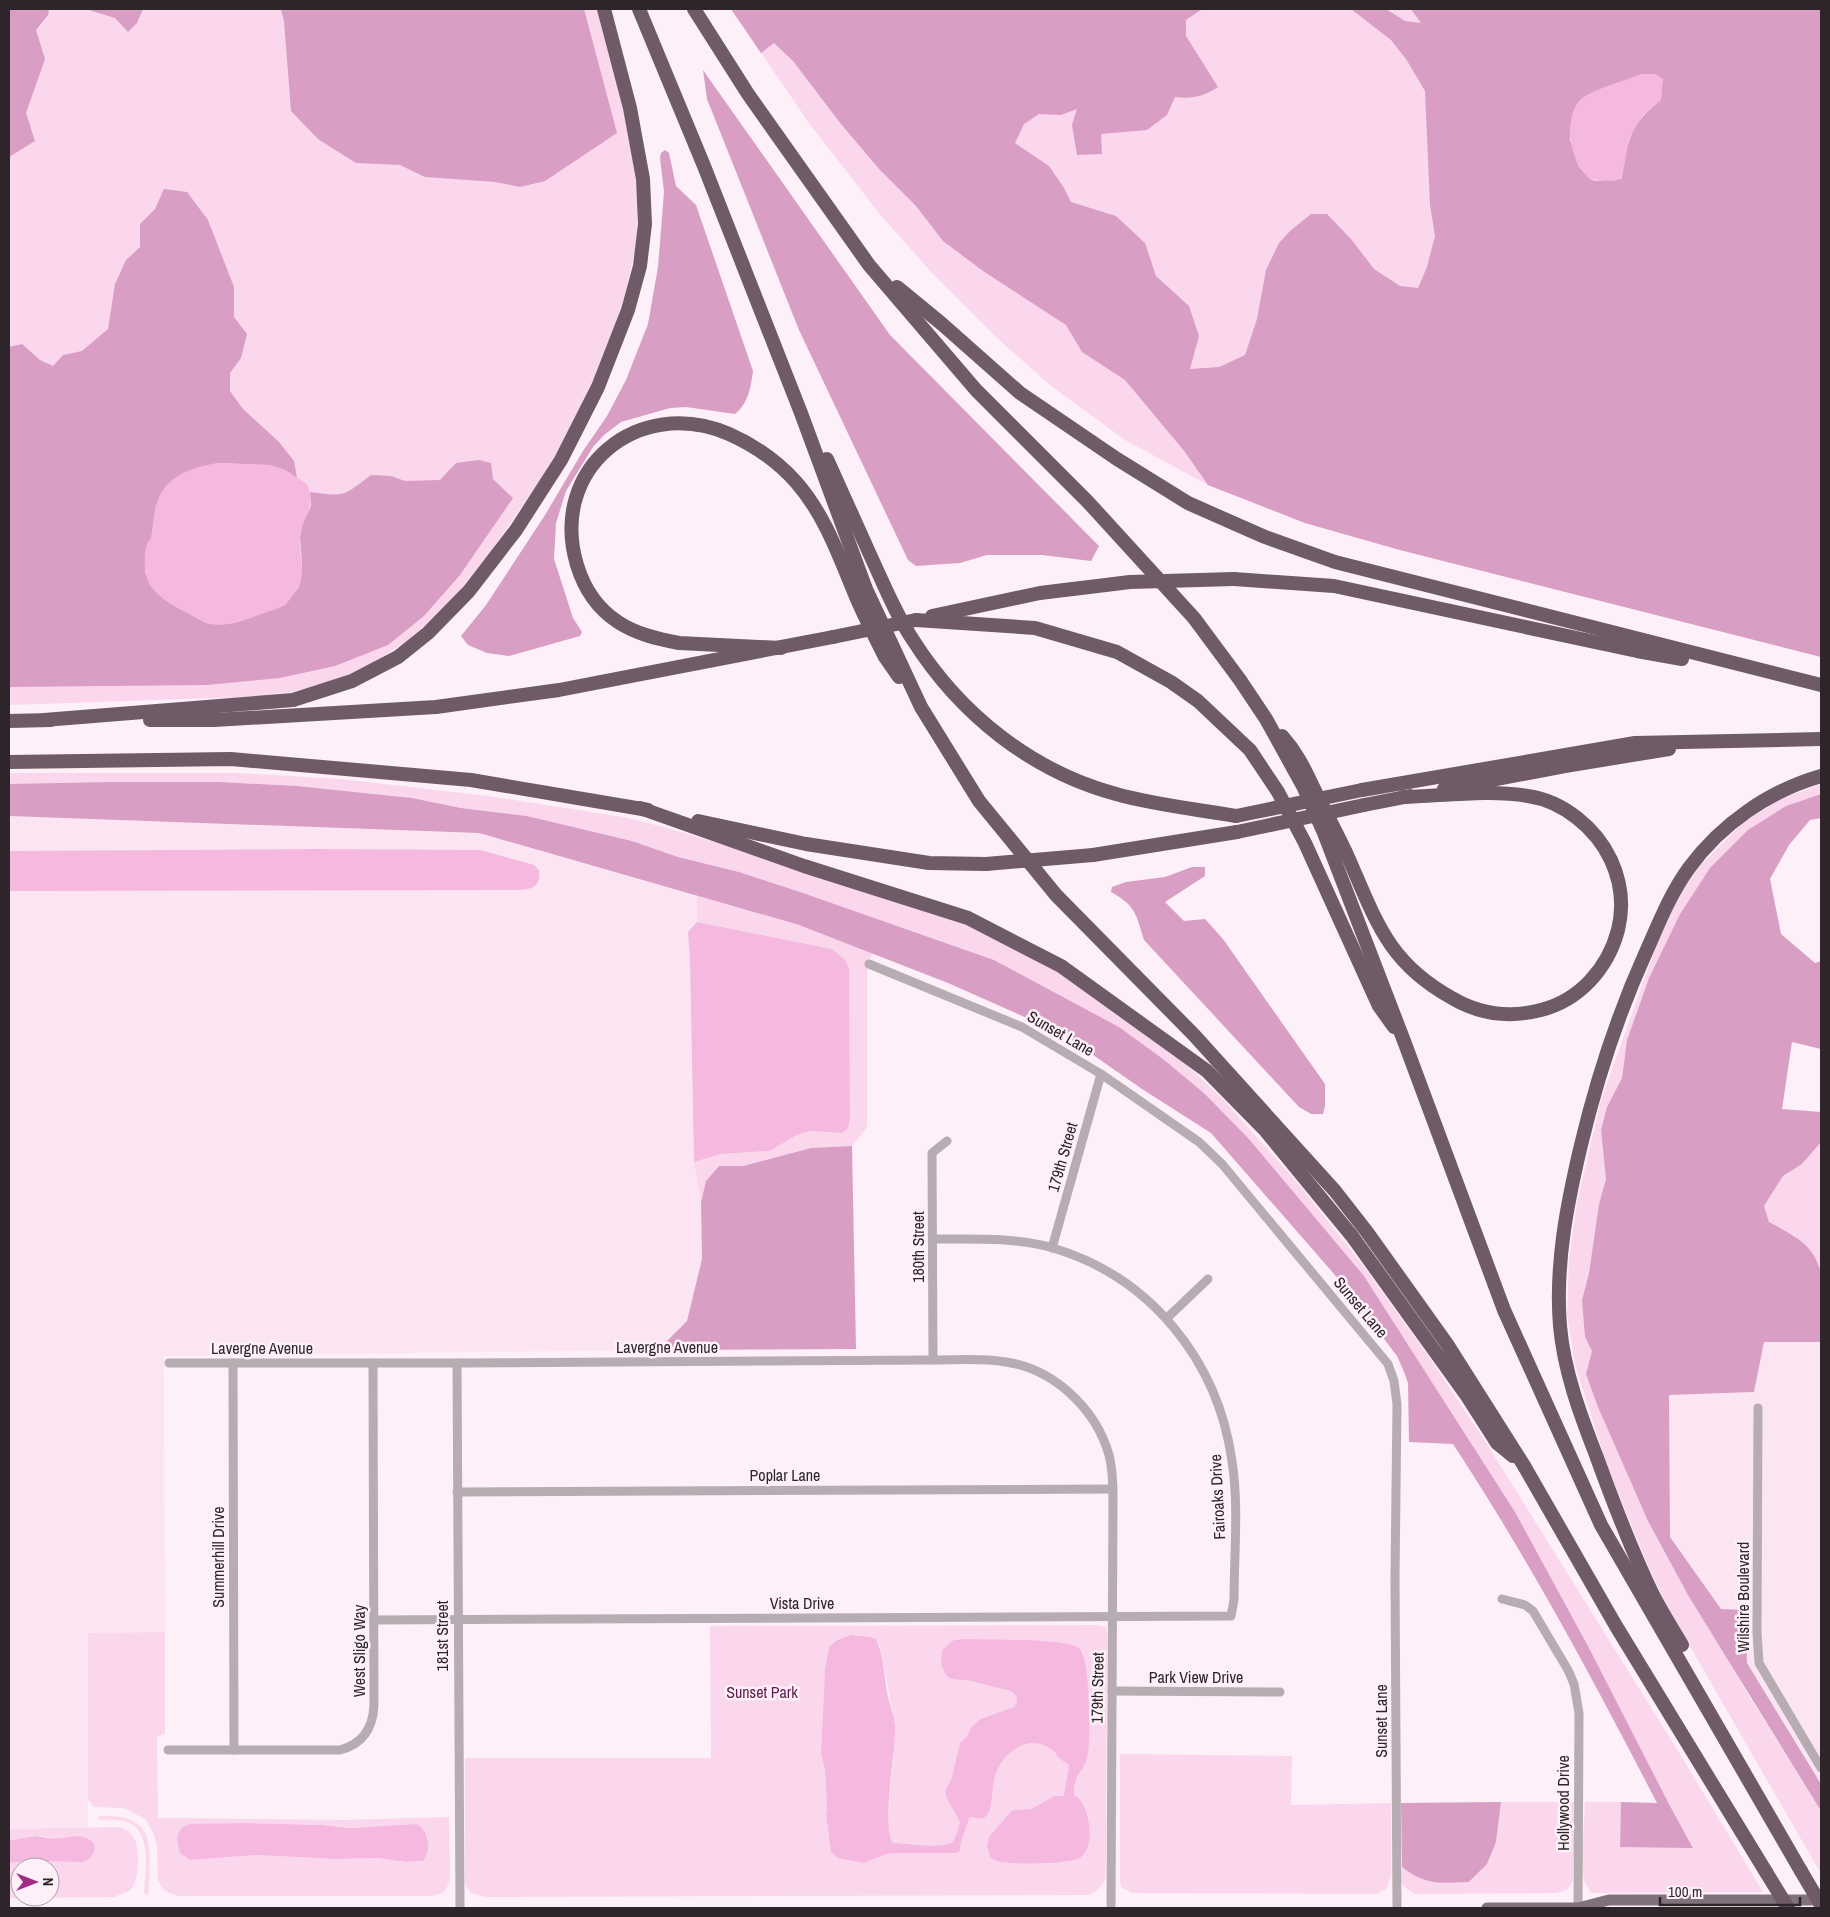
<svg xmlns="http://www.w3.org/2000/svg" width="1830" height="1917" viewBox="0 0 1830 1917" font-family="'Archivo Narrow',sans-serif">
  <rect width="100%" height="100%" fill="#fef0f8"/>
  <g fill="#fce5f3">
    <polygon points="9,816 479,833 697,896 697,922 688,932 690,961 694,1162 701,1202 702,1259 687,1321 658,1350 164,1356 165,1632 88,1633 88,1828 9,1829"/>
    <polygon points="1764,1341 1821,1342 1821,1784 1747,1663 1745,1610 1721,1609 1670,1537 1669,1395 1754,1392"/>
  </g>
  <g fill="#fbd7ed" fill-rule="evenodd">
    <polygon points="9,9 598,9 629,131 638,189 637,242 624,297 604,356 579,415 545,473 491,551 444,610 404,643 366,667 336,680 292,692 244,697 9,705"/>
    <polygon points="731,9 1821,9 1821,657 1400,550 1305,523 1208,485 1125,440 1050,385 997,338 933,274 878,212 809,123"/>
    <polygon points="9,773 240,773 341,779 488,796 623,817 664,827 786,863 968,923 1066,974 1181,1060 1223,1099 1296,1181 1362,1264 1431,1360 1485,1441 1680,1754 1763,1892 1591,1893 1584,1881 1582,1859 1585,1802 1621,1802 1620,1847 1693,1847 1669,1804 1588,1646 1515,1512 1364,1276 1249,1139 1204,1093 1163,1059 1119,1027 994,960 803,893 739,872 678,857 632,841 527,816 461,808 412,798 297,786 219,782 9,784"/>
    <polygon points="1821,784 1821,794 1786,806 1710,868 1680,914 1649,978 1627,1040 1622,1078 1607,1107 1606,1179 1599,1204 1589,1273 1582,1300 1592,1351 1586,1374 1744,1688 1821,1811 1821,1874 1691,1648 1663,1598 1647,1563 1608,1468 1575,1365 1567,1314 1569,1259 1577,1202 1601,1100 1656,946 1680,894 1702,864 1741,824 1780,800"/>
    <polygon points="697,896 799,925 872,953 867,970 867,1127 852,1146 811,1148 743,1166 719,1166 706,1181 701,1202 694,1162 721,1154 770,1151 797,1135 810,1131 842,1133 850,1117 849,968 832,949 697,922"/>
    <polygon points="1820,1142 1821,1142 1821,1272 1819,1265 1795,1236 1769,1222 1764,1206 1783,1176 1802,1164"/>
    <path d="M1097 1625 1106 1627 1107 1634 1106 1857C1105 1879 1109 1885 1088 1895L486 1897 471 1893 465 1885V1758H711L710 1626ZM851 1635 870 1637 876 1639 880 1647 885 1672 895 1725 888 1823 887 1832 893 1843C905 1843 945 1850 953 1841 957 1836 959 1828 960 1822L946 1797V1789L951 1780 960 1743 967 1736 972 1726 1014 1707 1017 1702C1017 1698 1016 1695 1012 1692 1002 1685 964 1680 951 1679L954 1640 1041 1641 1078 1647 1083 1653 1088 1698V1755L1075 1778 1066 1862H1012L1000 1825 1007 1816 1021 1809H1031L1054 1796H1062L1064 1794 1069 1765C1066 1762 1063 1762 1060 1759 1056 1755 1054 1751 1049 1748 1026 1734 1002 1754 995 1776 992 1787 993 1806 988 1814 984 1821 977 1818 971 1817L969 1819 961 1842V1847L956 1853H897L887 1854 863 1863 831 1852 826 1814 827 1808 825 1770 821 1753 825 1669 829 1647 837 1640Z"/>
    <path d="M165 1632V1734L157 1736 158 1818 345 1820 449 1817 450 1882 444 1892 432 1896H178L165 1891 158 1881 157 1845 153 1832 145 1819 123 1808 94 1807 88 1800V1633ZM245 1823 321 1825 350 1828 416 1824 428 1838 427 1854 423 1861 406 1862 377 1858 335 1859 256 1855 190 1860 201 1824Z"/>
    <polygon points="1120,1754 1292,1756 1291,1805 1391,1803 1391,1876 1386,1889 1377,1894 1132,1893 1121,1887 1120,1881"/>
    <path d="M1501 1802H1575L1573 1881 1567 1890 1556 1893 1415 1894 1408 1890 1401 1882 1402 1867C1426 1886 1440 1883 1470 1882L1487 1864 1496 1842Z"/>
    <path d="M100 1816C159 1814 149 1848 149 1893L147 1895 144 1893C145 1872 153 1833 128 1822 119 1819 109 1820 101 1820L98 1819Z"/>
    <path d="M121 1827C127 1830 132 1833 135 1840 140 1850 139 1880 132 1888 128 1893 120 1893 115 1897L9 1898V1863L27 1861 82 1862 78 1837 59 1838 35 1836 13 1840 9 1839V1829ZM20 1867H50V1897H20Z"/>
  </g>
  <g fill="#d89ec3" fill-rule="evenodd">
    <polygon points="9,9 49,9 48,15 36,30 45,59 26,113 35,141 9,157"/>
    <polygon points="89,9 143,9 137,23 128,32 115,18 92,11"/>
    <polygon points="281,9 584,9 617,133 545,181 520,187 496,182 425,177 400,165 356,163 318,139 291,111 284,21"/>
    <path d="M731 9H1202L1186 20V36L1218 87C1202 97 1193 99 1175 97L1167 115 1147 130 1101 134 1102 154 1077 155 1072 125 1077 109 1061 115 1039 114 1024 124 1015 143 1049 166 1064 188 1071 202 1116 216 1145 243 1156 276 1189 306 1199 336 1190 369 1219 367 1245 355 1257 319 1266 270 1279 243 1290 231 1311 214H1327L1351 239 1374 269 1400 286 1418 288 1427 267 1435 236 1430 205 1425 91 1406 59 1391 40 1351 9H1386L1405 21 1421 23 1411 9H1821V657L1400 550 1305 523 1208 485 1185 452 1125 380 1082 352 1066 325 983 271 943 241 916 206 880 170 841 124 793 61 774 43 761 53ZM1656 104C1628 128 1628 142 1622 177L1621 179 1595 181 1590 179 1580 168 1570 140 1571 121Z"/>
    <polygon points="703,70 890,335 1099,546 1091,561 1042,555 987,555 960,563 916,566 908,560 799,330 707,99"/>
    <path d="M665 150 669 153 676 186 696 205 753 371C751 387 748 404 735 414L686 407 670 408 621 422 604 435 593 447 566 491 556 523 554 559 573 618 582 632 580 636 509 656 487 653 468 645 461 636 486 605 545 515 583 451 607 416 626 380 648 324 658 267 664 192 660 158 661 153Z"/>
    <path d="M164 189 187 192 208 220 234 287V317L247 334 241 358 230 373V391L243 409 279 442 294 461 297 478 285 470 269 465 217 463 156 505 151 539 146 551 145 572 150 585 170 603 204 622 209 624H229L285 605 299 587 302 562 300 538 302 525 311 506 310 492C346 497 343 496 371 475L391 476 405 481 440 480 456 463 479 460 491 463 493 479 513 498 460 575 424 616 388 645 335 666 280 678 207 685 9 687V347L22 344 40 360 53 366 63 355 82 351 108 329 115 284 126 260 140 247V224L155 209Z"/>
    <path d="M111 782H219L297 786 412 798 461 808 527 816 632 841 678 857 739 872 803 893 994 960 1119 1027 1163 1059 1204 1093 1249 1139 1364 1276 1515 1512 1588 1646 1669 1804 1693 1848 1620 1847 1621 1802 1657 1803C1594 1681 1528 1558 1453 1444L1409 1442 1408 1383 1404 1372 1397 1356 1341 1282 1211 1133 1142 1089 1063 1034 948 983 799 925 479 833 9 816V784Z"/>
    <path d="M1821 794V818L1810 820 1789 845 1770 879 1781 934 1815 963 1821 961V1049L1792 1042 1782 1109 1821 1112V1142L1802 1164 1783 1176 1764 1206 1769 1222C1794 1236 1812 1242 1821 1272V1342H1764L1754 1392 1669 1395 1670 1537 1721 1609 1745 1610 1747 1663 1821 1784V1811L1688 1595 1648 1521 1598 1407 1586 1374 1592 1351 1585 1337 1582 1300 1589 1273 1599 1204 1606 1179 1601 1130 1607 1107 1622 1078 1627 1040 1649 978 1680 914 1710 868 1748 830 1786 806Z"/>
    <path d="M1192 867H1205V876L1165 902 1184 921 1205 919 1223 939 1325 1084V1106L1323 1114H1311L1299 1107 1144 940C1136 914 1136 906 1111 892L1112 887 1126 882 1165 877Z"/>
    <polygon points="852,1146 856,1349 658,1350 687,1321 702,1259 701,1202 706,1181 719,1166 743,1166 811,1148"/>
    <path d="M1501 1802 1496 1842 1487 1864 1469 1882C1440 1883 1426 1886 1402 1867L1401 1803Z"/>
  </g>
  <g fill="#f5b9df">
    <path d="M1641 74H1656L1663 79 1661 100 1642 116 1629 138 1622 177 1614 181 1590 179C1586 175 1582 171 1579 167 1570 149 1565 116 1580 100 1590 90 1627 80 1641 74Z"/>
    <path d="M217 463 269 465 285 470 307 484C316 508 304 512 300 535 298 551 305 568 300 584 299 586 286 605 285 605 280 608 273 610 267 612 247 619 225 630 204 622 187 612 162 603 150 585 144 575 143 556 147 544 149 539 149 542 151 538 154 528 153 517 156 507 162 477 190 468 217 463Z"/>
    <path d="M313 849 480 850 534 865 539 870C541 885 534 889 521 890L9 891V851Z"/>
    <polygon points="697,922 832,949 845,960 849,968 850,1117 848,1128 842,1133 810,1131 797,1135 770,1151 721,1154 694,1162 690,961 688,932"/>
    <path d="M851 1635 870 1637 876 1639C884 1656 884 1674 887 1692 889 1703 894 1714 895 1726 896 1749 881 1829 893 1843 905 1843 945 1850 953 1841 957 1836 958 1828 960 1822L946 1797V1789L951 1780 960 1743 967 1736 972 1726 981 1719 1014 1707 1017 1702 1016 1696 1011 1691 971 1681 951 1679 946 1675 941 1665 942 1650 954 1640 965 1639C986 1640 1065 1638 1079 1648 1090 1656 1091 1737 1088 1753 1086 1772 1073 1771 1074 1795 1090 1803 1096 1846 1081 1857 1070 1865 1015 1864 1000 1862 996 1861 993 1859 990 1857L987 1846 989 1837 1007 1816 1013 1810 1031 1809 1054 1796H1062L1064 1794 1069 1765C1066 1762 1063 1762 1060 1759 1056 1755 1054 1750 1049 1748 1026 1734 1002 1754 995 1776 992 1787 993 1806 988 1814 984 1821 977 1818 971 1817L969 1819 961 1842 960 1851 956 1853H897L887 1854 863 1863 838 1858 831 1852 826 1814 827 1808 825 1770 821 1753 825 1669 829 1647 837 1640Z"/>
    <path d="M245 1823 321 1825 350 1828 416 1824C429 1830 432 1850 423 1861L406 1862 377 1858 335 1859 256 1855 190 1860 180 1853C176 1840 175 1828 190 1824Z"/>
    <path d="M35 1836C43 1837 51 1839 59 1838 67 1838 78 1834 86 1838 101 1844 95 1858 82 1862L27 1861 9 1863V1839L13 1840Z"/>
  </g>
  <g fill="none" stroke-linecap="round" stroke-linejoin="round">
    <g stroke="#b6acb2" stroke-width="9">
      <polyline points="869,964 1022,1027 1101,1074 1199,1142 1222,1164 1388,1364 1394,1381 1397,1404 1395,1577 1397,1908"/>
      <polyline points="1052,1248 1101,1074"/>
      <polyline points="1167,1318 1208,1279"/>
      <polyline points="933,1360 932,1153 947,1141"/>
      <path d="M169 1363H457L933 1360C957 1360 982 1358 1006 1362 1054 1369 1096 1409 1109 1455 1113 1470 1113 1486 1113 1501L1111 1908"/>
      <polyline points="233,1363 234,1750"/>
      <polyline points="457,1363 460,1908"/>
      <polyline points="1758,1408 1757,1632 1759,1663 1821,1768"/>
      <polyline points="457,1492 1113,1489"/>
      <polyline points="1502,1599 1525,1605 1533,1611 1568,1670 1574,1684 1579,1713 1578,1908"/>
      <path d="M374 1620 1231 1616 1234 1600C1234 1555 1239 1506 1232 1461 1218 1361 1151 1277 1053 1248 1014 1237 973 1239 933 1239"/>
      <polyline points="1112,1691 1280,1692"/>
      <path d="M168 1750H340C363 1744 373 1728 374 1705L373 1363"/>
    </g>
    <polyline stroke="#81717b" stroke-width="11" points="1487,1908 1578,1908 1609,1900 1821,1900"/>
    <g stroke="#6e5b67" stroke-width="14">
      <polyline points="639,9 704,166 801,413 866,589 921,707 979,801 1056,895 1194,1035 1335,1191 1367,1232 1447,1344 1523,1464 1616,1626 1766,1872"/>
      <polyline points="694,9 748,94 869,265 976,390 1088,502 1194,618 1240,680 1266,719 1303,786 1324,833 1404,1041 1504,1310 1601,1525 1801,1871"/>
      <polyline points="897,287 942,324 1020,393 1117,459 1188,503 1265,537 1335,562 1821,685"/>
      <path d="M827 459C842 492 857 526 872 559 885 587 896 615 913 640 960 714 1031 771 1116 794 1155 805 1196 809 1236 816"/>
      <polyline points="1234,579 1334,586 1637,651 1682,659"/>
      <polyline points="932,616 1040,593 1130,582"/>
      <polyline points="916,620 1035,628 1117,652 1171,682 1198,701 1250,750 1278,792 1305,843 1379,1006 1394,1027"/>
      <path d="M781 648 679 643C658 639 636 634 618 622 598 609 584 588 577 565 548 469 638 395 729 434 754 445 777 461 796 482 824 514 838 553 854 592 863 614 874 635 885 657L899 677"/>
      <polyline points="44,720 293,700 352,681 398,657 428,633 469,591 516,530 561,460 598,387 628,310 640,266 645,224 643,179 630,108 604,9"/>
      <polyline points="150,720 214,720 436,707 559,690 833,637"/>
      <polyline points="9,721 51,720"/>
      <path d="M1282 736C1300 756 1306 773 1318 797 1328 817 1339 837 1348 857 1376 920 1387 962 1452 998 1479 1014 1510 1018 1541 1010 1580 1000 1608 968 1618 930 1624 906 1621 882 1611 860 1596 828 1563 801 1528 796 1490 789 1442 796 1403 797"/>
      <polyline points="9,762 231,759 471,780 648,810"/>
      <polyline points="1444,789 1565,766 1669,749"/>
      <polyline points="1362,790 1635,743 1821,739"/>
      <polyline points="1364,805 1410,796"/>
      <polyline points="640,808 804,866 968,918 1061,966 1207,1071 1265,1130 1352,1236 1467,1396 1497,1443 1513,1456"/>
      <polyline points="698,821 806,844 929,863 986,864"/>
      <polyline points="1093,855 1237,832"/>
      <path d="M1682 1645C1672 1628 1661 1611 1652 1593 1631 1549 1613 1502 1596 1455 1580 1414 1564 1371 1560 1326 1555 1265 1567 1204 1581 1145 1597 1078 1618 1014 1646 952 1659 923 1670 894 1689 868 1721 824 1769 791 1821 776"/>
    </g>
    <g stroke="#6e5b67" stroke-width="14">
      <polyline points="1130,582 1234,579"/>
      <polyline points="833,637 916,620"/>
      <polyline points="1236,816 1362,790"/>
      <polyline points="1237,832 1364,805"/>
      <polyline points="986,864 1093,855"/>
      <polyline points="1801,1871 1821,1905"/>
      <polyline points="1766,1872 1788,1908"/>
    </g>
  </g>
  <g text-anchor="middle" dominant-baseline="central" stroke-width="5" stroke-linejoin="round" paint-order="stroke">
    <g font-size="16" fill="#2d252a" stroke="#fef0f8">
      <text transform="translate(1061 1033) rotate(30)">Sunset Lane</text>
      <text transform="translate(1062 1157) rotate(-74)">179th Street</text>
      <text transform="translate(918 1247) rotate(-90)">180th Street</text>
      <text transform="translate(1361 1307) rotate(50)">Sunset Lane</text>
      <text x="667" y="1347">Lavergne Avenue</text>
      <text x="262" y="1348">Lavergne Avenue</text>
      <text x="785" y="1475">Poplar Lane</text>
      <text transform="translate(1217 1497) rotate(-93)">Fairoaks Drive</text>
      <text transform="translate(218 1557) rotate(-90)">Summerhill Drive</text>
      <text transform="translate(1743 1597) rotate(-90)">Wilshire Boulevard</text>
      <text x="802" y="1603">Vista Drive</text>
      <text transform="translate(442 1636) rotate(-90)">181st Street</text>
      <text transform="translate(359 1651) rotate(-90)">West Sligo Way</text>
      <text x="1196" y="1677">Park View Drive</text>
      <text transform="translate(1097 1688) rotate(-89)">179th Street</text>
      <text transform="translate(1381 1721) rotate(-90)">Sunset Lane</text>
      <text transform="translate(1563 1803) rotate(-90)">Hollywood Drive</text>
    </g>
    <g font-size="16" fill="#5f1b4d" stroke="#fef0f8">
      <text x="762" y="1692">Sunset Park</text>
    </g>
  </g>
  <rect width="1830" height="1917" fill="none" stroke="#2d252a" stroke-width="20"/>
  <g transform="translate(35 1882) rotate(90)"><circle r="24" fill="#fef0f8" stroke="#aa9fa6"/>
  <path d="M0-4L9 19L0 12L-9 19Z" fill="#a22b83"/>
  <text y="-8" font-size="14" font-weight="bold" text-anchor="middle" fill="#2d252a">N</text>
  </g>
  <path d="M1660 1897v8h140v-8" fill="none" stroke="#2d252a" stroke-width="2.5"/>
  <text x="1668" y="1897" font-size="15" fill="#2d252a" stroke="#fef0f8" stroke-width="4" paint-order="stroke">100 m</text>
</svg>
